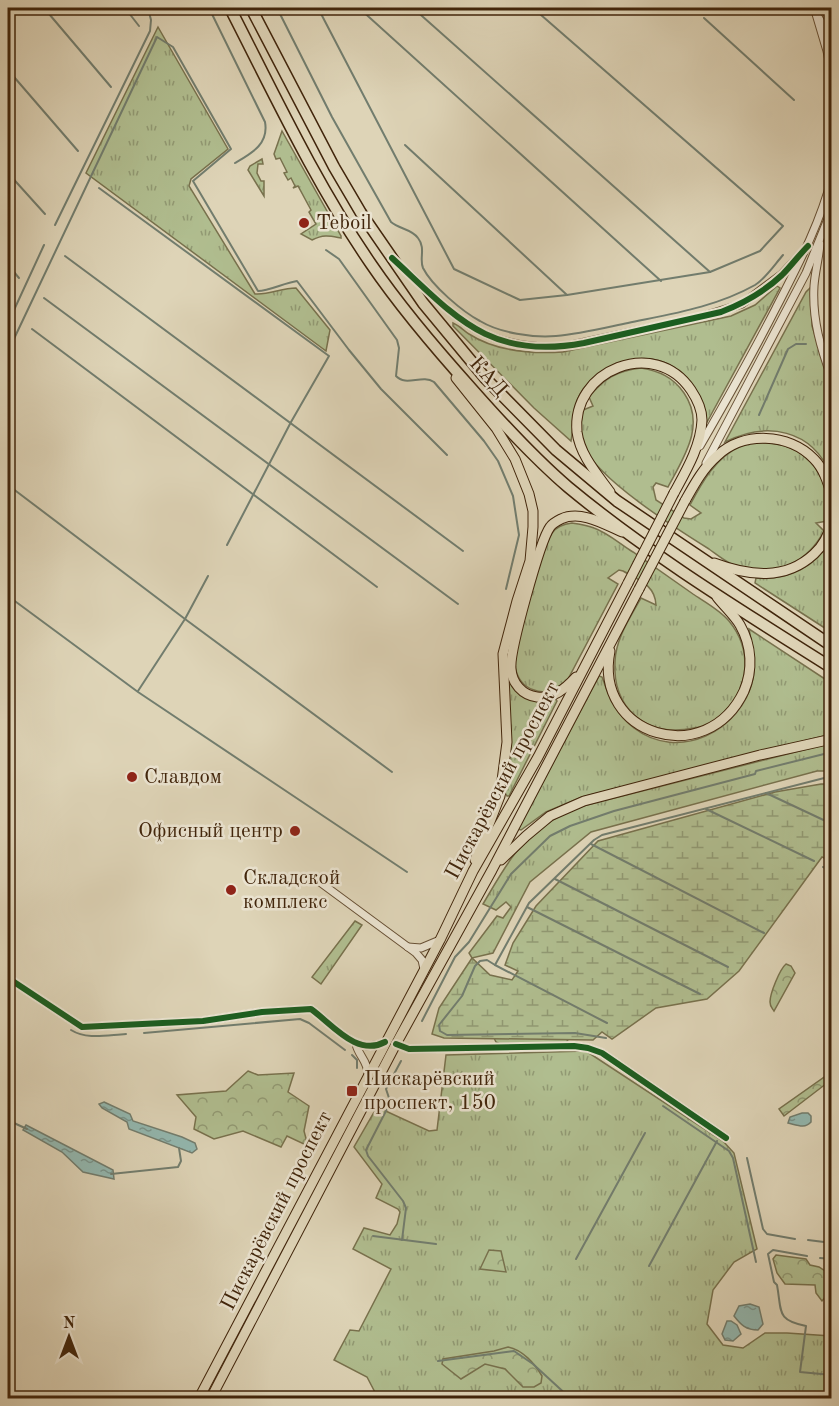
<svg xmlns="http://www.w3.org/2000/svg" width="839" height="1406" viewBox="0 0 839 1406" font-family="'Old Standard TT',serif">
  <defs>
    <pattern id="grass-tufts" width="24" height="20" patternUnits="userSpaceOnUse" patternTransform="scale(1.5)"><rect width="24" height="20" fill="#b0bd8f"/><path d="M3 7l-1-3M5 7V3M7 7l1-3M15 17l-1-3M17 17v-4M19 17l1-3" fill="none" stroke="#919973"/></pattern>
    <pattern id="forest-crowns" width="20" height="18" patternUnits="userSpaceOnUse" patternTransform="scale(1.5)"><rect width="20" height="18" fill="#b0bd8f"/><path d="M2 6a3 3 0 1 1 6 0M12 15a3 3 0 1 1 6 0" fill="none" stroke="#919973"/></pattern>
    <pattern id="wetland-marsh" width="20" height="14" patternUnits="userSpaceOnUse" patternTransform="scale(1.5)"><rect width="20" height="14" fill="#b0bd8f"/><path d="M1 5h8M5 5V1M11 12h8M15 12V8" fill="none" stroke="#919973"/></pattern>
    <pattern id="water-ripples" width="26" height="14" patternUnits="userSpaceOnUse" patternTransform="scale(1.5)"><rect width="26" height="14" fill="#93b8b0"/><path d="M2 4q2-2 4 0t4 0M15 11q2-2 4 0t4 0" fill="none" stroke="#7a958d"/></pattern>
  </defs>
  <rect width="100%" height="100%" fill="#ded4b7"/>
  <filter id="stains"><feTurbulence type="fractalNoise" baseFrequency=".00333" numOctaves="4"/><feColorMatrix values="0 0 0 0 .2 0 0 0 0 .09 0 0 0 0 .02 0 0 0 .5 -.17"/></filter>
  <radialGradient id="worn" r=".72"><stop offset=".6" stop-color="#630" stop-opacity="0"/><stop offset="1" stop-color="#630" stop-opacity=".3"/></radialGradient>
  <g fill="url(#grass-tufts)" stroke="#78714d" stroke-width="1.5">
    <path d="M158 27 228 149 191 179 189 186 255 294C270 295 281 288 296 288L330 330 326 351 86 173Z"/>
    <path d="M282 131 341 236V238C330 236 324 234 312 240L301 234 316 224 309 212 311 210 298 186 293 188 295 186 291 178 288 180 284 173 287 172 280 158 276 159 274 154Z"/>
    <polygon points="262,159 263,164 258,164 257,173 261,181 264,181 264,196 248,170 250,166"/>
    <path d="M777 286 780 288 706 424C699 410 694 390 685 378 658 342 597 361 579 396 572 410 574 425 571 441L534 408 453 326V323C460 326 464 331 469 334 497 352 532 354 563 352L731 316 755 305Z"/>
    <path d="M811 287 812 326 831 388V475C812 429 767 421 725 442L806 292Z"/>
    <path d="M641 368C659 371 673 377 684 393 706 425 684 457 668 487L656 483 653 487 656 500 684 518 691 519 701 513 690 505C702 482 716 457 741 446 753 441 764 442 777 444 815 451 832 486 827 521L816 523 824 531C808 561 779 576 744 569 732 567 719 556 709 549 677 529 597 479 584 446 579 434 581 421 583 410L593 406 589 397C604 378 617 371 641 368Z"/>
    <path d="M572 523C579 524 587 525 594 528 608 533 620 544 633 552 653 566 673 580 693 594 705 602 720 610 729 621 752 649 750 687 724 712 721 715 716 722 711 724 707 727 699 727 694 728 647 738 612 709 615 661 616 638 630 618 641 598L656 605C655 585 639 580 623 571L619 570 608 578 618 584 567 681C557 688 546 695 534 690 522 686 517 678 515 666 514 649 542 548 552 533 557 526 564 524 572 523Z"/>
    <path d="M831 539V632L755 583 756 578C787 581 817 567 831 539Z"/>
    <path d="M749 629 831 683V734L582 797 546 812 521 830 518 829 599 676 602 677C609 697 617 715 634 728 678 762 741 732 753 679 756 662 752 645 749 629Z"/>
    <path d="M508 682H510C521 699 536 704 555 698L557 701 509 796H507L505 793 511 745Z"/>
    <path d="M831 743V771H817L591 832 530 882 493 953 472 958 469 953 497 916 503 918 511 907 506 902 496 910 483 904C501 874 518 840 550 822 560 815 572 811 583 806Z"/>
    <polygon points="355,921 362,925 321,984 312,977"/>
    <polygon points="586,1051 723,1141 734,1153 757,1249 734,1262 713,1290 707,1324 723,1345 743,1348 765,1333 787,1333 831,1336 831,1398 378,1398 367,1377 334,1360 350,1330 359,1331 391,1269 353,1249 364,1228 390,1235 397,1224 400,1212 398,1209 376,1198 382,1184 354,1147 377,1107 429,1131 437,1130 446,1055"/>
  </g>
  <g fill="url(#forest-crowns)" stroke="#78714d" stroke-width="1.5">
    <path d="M786 964 791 966 795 973 774 1011C772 1008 770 1007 770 1002 770 993 780 969 786 964Z"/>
    <polygon points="494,1038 569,1038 566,1043 500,1044 496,1042"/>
    <polygon points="248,1071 258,1075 294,1073 288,1092 309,1106 304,1131 308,1146 287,1136 281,1147 243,1131 214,1139 194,1129 196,1117 177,1095 226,1091"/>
    <polygon points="830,1073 831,1074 831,1080 784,1116 779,1109"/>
    <polygon points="489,1250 501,1251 506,1272 480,1269"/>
    <path d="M776 1255 806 1259 810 1265 819 1267 825 1271C826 1281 830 1294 822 1301L816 1293 815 1285 785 1284 777 1273 773 1259Z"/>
    <path d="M508 1347C523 1350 535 1364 542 1376L541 1383 534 1387H523L505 1369 485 1364 461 1379 442 1364 443 1359 494 1351Z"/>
  </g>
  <polygon fill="url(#wetland-marsh)" stroke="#78714d" stroke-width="1.5" points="821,784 831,784 831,861 822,857 739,971 707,999 656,1008 612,1039 602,1032 593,1040 444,1038 432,1034 439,1008 472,958 490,975 512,980 518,971 505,965 513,943 536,906 598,841 775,792"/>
  <g fill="url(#water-ripples)" stroke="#727d6e" stroke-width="1.5">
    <polygon points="104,1102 130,1114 133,1121 182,1137 195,1143 197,1149 192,1153 129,1129 127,1122 102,1108 99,1104"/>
    <path d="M802 1113H808L811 1116V1122C805 1129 797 1125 788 1123L790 1117Z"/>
    <polygon points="26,1125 113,1170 114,1179 83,1172 62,1152 23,1130"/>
    <path d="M750 1304 759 1307 763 1324 758 1330C746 1330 741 1325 734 1316L739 1306Z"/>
    <polygon points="727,1321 731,1321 737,1325 741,1334 733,1341 725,1340 722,1334"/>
  </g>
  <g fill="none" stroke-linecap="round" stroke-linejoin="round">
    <g stroke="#727d6e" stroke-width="2">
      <polyline points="44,8 111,87"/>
      <polyline points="125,8 139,26"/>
      <path d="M209 8 265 122C269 144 252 153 235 163"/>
      <path d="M277 8 332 117 391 222C399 229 412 229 418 238 426 248 419 259 423 268 432 286 463 312 480 321 500 333 533 338 556 336 580 334 604 328 628 323 671 314 716 307 755 285 766 278 775 264 783 255"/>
      <polyline points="318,8 454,269 520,300 567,295 710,272 760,251 783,226 533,8"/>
      <polyline points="359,8 661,281"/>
      <polyline points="413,8 710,272"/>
      <polyline points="704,18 794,100"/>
      <polyline points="8,70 78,151"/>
      <polyline points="405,145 567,295"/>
      <polyline points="8,173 45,214"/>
      <polyline points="99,188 329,356 291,422 227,545"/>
      <polyline points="55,225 150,31 151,20 148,8"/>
      <path d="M326 250 339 259 397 340 399 348 396 376C406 387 422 374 434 382L484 441 498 461 513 496 519 535 506 589"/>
      <polyline points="65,256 463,551"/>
      <polyline points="832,261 826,296 832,331"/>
      <polyline points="8,265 19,278"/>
      <polyline points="44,298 458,604"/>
      <polyline points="8,323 44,245"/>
      <polyline points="32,329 377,587"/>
      <path d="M12 343 157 37 173 47 231 149 193 181 258 291C269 291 284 283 297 281L349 350 381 389 447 455"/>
      <polyline points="759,415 788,349 796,344 806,344"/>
      <polyline points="8,485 185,619 392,772"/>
      <polyline points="8,596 138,692 407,872"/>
      <polyline points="138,691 185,619 208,576"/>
      <polyline points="766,793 832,824"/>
      <polyline points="706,809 814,861"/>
      <polyline points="591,844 764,933"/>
      <polyline points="823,867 832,871"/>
      <polyline points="555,879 728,967"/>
      <polyline points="527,907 700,994"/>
      <polyline points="495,965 607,1023"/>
      <polyline points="422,1021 455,957 469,942 511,874 550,836 570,826 614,811 755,774 756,771 832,752"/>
      <path d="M71 1030C87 1040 107 1035 126 1034"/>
      <polyline points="144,1033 300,1019 309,1023 345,1050"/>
      <polyline points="606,1038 575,1033 447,1035 440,1031 439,1025 462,996 475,966 480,961 487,960 495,965 529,903 594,840 602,835 832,776"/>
      <polyline points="352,1055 357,1060 357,1068"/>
      <polyline points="401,1061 386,1089 389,1098 389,1105 366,1150 368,1156 403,1201 406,1208 402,1240"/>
      <polyline points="663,1106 729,1151 733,1158 756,1262"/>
      <polyline points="8,1125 14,1123 27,1129"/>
      <polyline points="747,1158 763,1229 767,1234 795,1239"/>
      <polyline points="111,1174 178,1167 181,1161 179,1148"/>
      <polyline points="831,1190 832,1190"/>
      <polyline points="373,1236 436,1244"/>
      <polyline points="808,1240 832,1243"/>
      <path d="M807 1256 773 1250 768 1254 774 1282 777 1285C782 1312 776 1320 806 1326L800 1372 832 1375"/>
      <polyline points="820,1258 832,1259"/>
      <polyline points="576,1259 645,1133"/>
      <polyline points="649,1266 717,1141"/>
      <polyline points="438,1361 514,1351 533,1364 570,1398"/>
    </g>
    <defs>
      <g id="minor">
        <polyline points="813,8 832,41"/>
        <polyline points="816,14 827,51 832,75"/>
        <path d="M820 244C819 258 815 272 814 286 812 320 821 349 832 379"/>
        <path d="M404 269C457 318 483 350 562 347L697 318 742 304 782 274 808 246"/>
        <path d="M700 446C726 401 752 355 776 308 798 265 820 224 832 177"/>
        <polyline points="706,463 806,273 832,209"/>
        <polyline points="317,880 416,953 422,960 424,969"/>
        <polyline points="408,947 421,948 440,940"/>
        <path d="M8 978 82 1027 203 1021 262 1012 311 1009C333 1025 357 1057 385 1042"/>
        <path d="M356 1044C358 1055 368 1061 368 1074"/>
        <polyline points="396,1044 409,1049 574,1046 588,1048 602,1053 726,1138"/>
      </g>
      <g id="major">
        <polyline points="456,378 496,428 515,459 529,494 533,511 533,527 530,561 517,601 503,654 507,742 500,796 475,860"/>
        <path d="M610 492C597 474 580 455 577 432 571 370 655 336 691 390 697 399 702 410 702 420 701 446 686 471 674 493"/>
        <path d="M685 501C694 485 703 468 717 456 743 431 789 433 814 459 824 469 828 483 832 496"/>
        <path d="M714 563C749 576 785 581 814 554 824 545 829 534 832 522"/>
        <path d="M610 651C593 736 707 770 744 691 753 670 752 646 740 625 734 615 724 606 717 597"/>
        <path d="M576 677C565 689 553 699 537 697 522 695 512 683 511 669 509 652 540 541 550 527 552 524 557 521 561 519 581 510 604 524 622 532"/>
        <polyline points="501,860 526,836 550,816 584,801 760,755 832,739"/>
        <polyline points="199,1398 440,940 473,871 538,757 628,583"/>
        <polyline points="211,1398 396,1044 492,870 639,589"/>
      </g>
      <g id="highway">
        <path d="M230 8C274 94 316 184 371 264 401 308 436 349 472 389 502 423 533 457 568 487 650 555 742 611 832 668"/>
        <polyline points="251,8 334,167 361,213 423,303 486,379 556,450 617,501 832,646"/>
      </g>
    </defs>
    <use href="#minor" stroke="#685136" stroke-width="9"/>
    <use href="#major" stroke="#41250b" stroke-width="11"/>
    <use href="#highway" stroke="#41250b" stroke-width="13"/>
    <use href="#minor" stroke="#eae3d0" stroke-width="7"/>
    <use href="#major" stroke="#ded4b7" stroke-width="9"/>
    <use href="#highway" stroke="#ded4b7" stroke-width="10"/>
    <defs>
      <g id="major-bridge">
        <polyline points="628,583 674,493"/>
        <polyline points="639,589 685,501"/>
      </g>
    </defs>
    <use href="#major-bridge" stroke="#41250b" stroke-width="11" stroke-linecap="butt"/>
    <use href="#major-bridge" stroke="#ded4b7" stroke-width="9"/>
    <defs>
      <g id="cycleway">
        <path d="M392 258C455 316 489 361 584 343L721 312C744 303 764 292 782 275 791 266 799 255 808 246"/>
        <path d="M8 978 82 1027 203 1021 262 1012 311 1009C333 1025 357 1057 385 1042"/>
        <polyline points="396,1044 409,1049 574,1046 588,1048 602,1053 726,1138"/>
      </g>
    </defs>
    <use href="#cycleway" stroke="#eae3d0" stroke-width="10"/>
    <use href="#cycleway" stroke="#1b5e20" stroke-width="6"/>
  </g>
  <g fill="#8f2418" stroke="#eae3d0" stroke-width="2">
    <circle cx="304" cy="223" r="6"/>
    <circle cx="132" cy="777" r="6"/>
    <circle cx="295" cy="831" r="6"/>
    <circle cx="231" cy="890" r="6"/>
    <rect x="346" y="1085" width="12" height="12" rx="3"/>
  </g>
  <g text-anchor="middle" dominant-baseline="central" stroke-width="5" stroke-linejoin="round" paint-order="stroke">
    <g font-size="21" fill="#41250b" stroke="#eae3d0" text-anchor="start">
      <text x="316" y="223">Teboil</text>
      <text x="144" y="777">Славдом</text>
      <text x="283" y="831" text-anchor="end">Офисный центр</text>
      <text x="243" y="878">Складской<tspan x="243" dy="24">комплекс</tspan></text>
      <text x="364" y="1079">Пискарёвский<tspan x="364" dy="24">проспект, 150</tspan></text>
    </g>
    <g font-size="21" fill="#41250b" stroke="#eae3d0">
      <text transform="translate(488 377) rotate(48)">КАД</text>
      <text transform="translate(503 781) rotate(-62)">Пискарёвский проспект</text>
      <text transform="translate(277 1211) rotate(-63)">Пискарёвский проспект</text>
    </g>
  </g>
  <rect width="839" height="1406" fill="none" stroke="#ded4b7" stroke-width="30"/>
  <rect x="9" y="9" width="821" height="1388" fill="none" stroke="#41250b" stroke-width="3"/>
  <rect x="15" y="15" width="809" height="1376" fill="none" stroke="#41250b" stroke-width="1.5"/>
  <g transform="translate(69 1337)" stroke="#eae3d0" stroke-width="4.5" paint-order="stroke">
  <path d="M0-4.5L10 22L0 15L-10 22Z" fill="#41250b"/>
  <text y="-9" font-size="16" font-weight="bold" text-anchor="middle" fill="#41250b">N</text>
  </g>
  <rect width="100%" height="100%" filter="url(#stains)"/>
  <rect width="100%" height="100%" fill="url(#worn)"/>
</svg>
